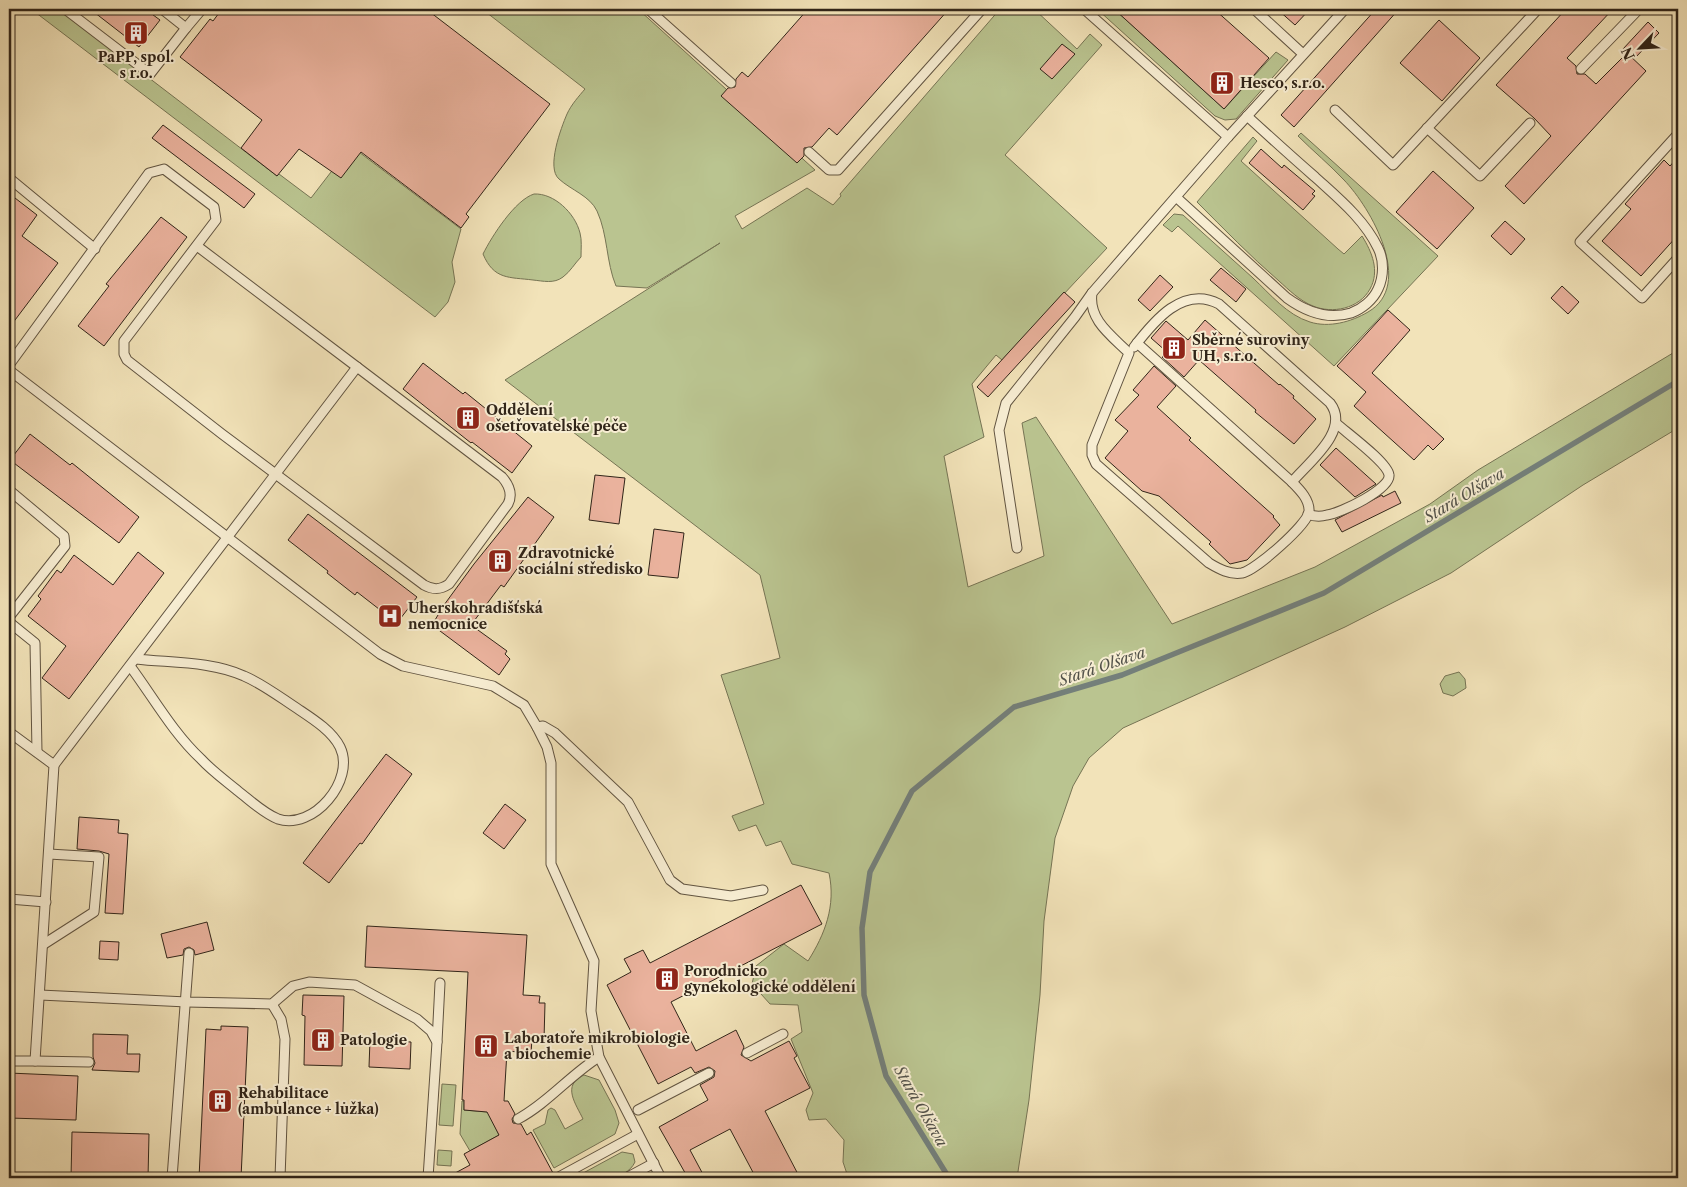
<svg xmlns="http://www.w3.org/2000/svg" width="1687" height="1187" viewBox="0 0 1687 1187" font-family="'Libre Caslon Text',serif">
  <rect width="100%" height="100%" fill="#f2e3b9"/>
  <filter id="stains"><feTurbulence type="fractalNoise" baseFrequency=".004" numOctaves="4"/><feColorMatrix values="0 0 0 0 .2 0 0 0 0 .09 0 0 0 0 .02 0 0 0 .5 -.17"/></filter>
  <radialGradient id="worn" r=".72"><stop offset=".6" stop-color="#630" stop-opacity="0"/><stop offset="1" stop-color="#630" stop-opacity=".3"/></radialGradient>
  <g fill="#bac490" stroke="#767454">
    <polygon points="31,9 59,9 277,176 279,174 311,198 351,146 461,229 452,262 455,282 448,302 435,317"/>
    <path d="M482 9H638L815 170 735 216 742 229 807 188 833 205 841 196 840 194 1000 9H1034L1077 49 1090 34 1102 45 1005 155 1107 248 1002 360 996 355 972 384 984 437 944 456 968 587 1044 556 1022 423 1036 417 1172 624 1315 567 1430 504 1478 470 1678 350V428L1583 485 1451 573 1345 627 1123 728 1089 758 1073 786 1055 838 1044 921 1040 995 1029 1100 1017 1178H845L848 1177 843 1162 844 1140 826 1119 809 1120 806 1110 813 1093 791 1039 802 1032 798 1005 770 1004 752 984 756 966 784 944 808 961C825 934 836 906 829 873L792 864 781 841 766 846 756 825 739 831 732 816 764 804 721 675 780 658 760 575 505 380 720 243 647 288 616 286C606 262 608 235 597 211 590 196 571 190 559 179 546 168 561 128 567 114 571 105 579 96 585 89Z"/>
    <polygon points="1097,9 1114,9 1224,109 1276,52 1288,60 1236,119 1225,120 1215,116"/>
    <path d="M1301 133 1438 256 1334 366 1178 226 1172 232 1163 225 1174 214 1183 215C1206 236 1230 257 1253 278 1270 294 1287 315 1310 322 1329 328 1351 322 1368 312 1415 285 1371 208 1344 180 1330 165 1313 151 1298 136Z"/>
    <path d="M1253 137 1257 141 1241 161 1338 249 1344 254 1362 236C1372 252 1380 271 1370 289 1359 309 1332 314 1313 306 1300 301 1289 290 1279 281 1250 256 1224 229 1197 202Z"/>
    <path d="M534 194C554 193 575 213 580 233 582 240 581 249 581 257 575 263 570 272 563 277 554 284 543 281 533 280 509 277 494 280 483 254 492 236 515 200 534 194Z"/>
    <polygon points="1459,672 1465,679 1466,688 1453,696 1443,693 1440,684 1445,676"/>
    <path d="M584 1075 599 1080 615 1110 619 1123 615 1134 554 1168 533 1130 545 1124 548 1110 551 1108 555 1110 565 1129 583 1119C576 1104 561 1085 584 1075Z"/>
    <polygon points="442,1084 456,1085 453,1126 439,1125"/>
    <polygon points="462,1101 464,1101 464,1110 488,1112 499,1135 470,1151 460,1134"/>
    <polygon points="438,1150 452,1151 451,1166 437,1165"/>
    <path d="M622 1152 633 1154 635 1162C625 1183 593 1178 574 1178Z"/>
  </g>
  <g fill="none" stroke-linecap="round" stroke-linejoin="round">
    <polyline stroke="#747f7a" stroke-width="5.5" points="949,1178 886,1076 864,995 862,928 870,872 912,791 1014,707 1122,675 1324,593 1678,381"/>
  </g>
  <g fill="#eab29d" stroke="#312519">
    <polygon points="90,9 145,9 160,20 139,47"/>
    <polygon points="222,9 426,9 550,104 466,214 469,217 461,228 361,152 341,178 299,149 277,176 241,148 262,120 180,57 210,19 213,21"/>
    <polygon points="808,9 949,9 837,135 829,128 812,147 804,148 804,156 797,163 721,96 728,88 735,87 736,79 742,72 748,77"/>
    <polygon points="1114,9 1214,9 1269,58 1224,109"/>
    <polygon points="1277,9 1310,9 1295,25"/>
    <polygon points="1376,9 1399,9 1294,127 1281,115"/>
    <polygon points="1566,9 1613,9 1567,58 1576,66 1577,74 1585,74 1596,84 1627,53 1646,71 1524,204 1505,186 1551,136 1534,118 1496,85"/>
    <polygon points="1439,20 1480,58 1442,101 1400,63"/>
    <polygon points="1648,22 1659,33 1634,59 1623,49"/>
    <polygon points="1062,44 1075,54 1052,79 1040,69"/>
    <polygon points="163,125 255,194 244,208 152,138"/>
    <polygon points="1261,149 1282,168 1284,165 1315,191 1312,194 1315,196 1303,210 1249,163"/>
    <polygon points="1678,157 1678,235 1641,276 1602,241 1631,209 1625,204 1664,160 1670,166"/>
    <polygon points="1433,171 1474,208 1437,249 1396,212"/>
    <polygon points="15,198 37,215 22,236 58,263 9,328 9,206"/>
    <polygon points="161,217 187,237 104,346 78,326 109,286 106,284"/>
    <polygon points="1505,221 1525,239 1511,255 1491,236"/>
    <polygon points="1221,268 1246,289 1236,302 1210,280"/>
    <polygon points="1160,275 1173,287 1150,311 1138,300"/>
    <polygon points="1562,286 1579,302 1568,314 1551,298"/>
    <polygon points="1064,292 1075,302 988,397 977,387"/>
    <polygon points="1388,310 1410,330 1372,373 1444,439 1433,450 1428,445 1414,460 1354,406 1366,392 1337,366"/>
    <polygon points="1205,320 1279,385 1280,384 1294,396 1293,398 1316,419 1294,444 1255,412 1256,410 1199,360 1184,377 1162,357 1167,352 1151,338 1166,321 1188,340"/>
    <polygon points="423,363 463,394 465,392 532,446 512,473 472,442 471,443 403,389"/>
    <polygon points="1154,366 1176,386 1157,407 1191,438 1189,440 1274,516 1273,517 1280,525 1247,560 1230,564 1209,544 1211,542 1159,496 1142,491 1105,458 1128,431 1115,420 1139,395 1133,390"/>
    <polygon points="30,434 70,465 72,463 139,517 119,543 10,460"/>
    <polygon points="1336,448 1376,484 1355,497 1320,465"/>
    <polygon points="595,475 625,478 619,524 589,520"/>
    <polygon points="1395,491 1401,503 1342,532 1335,520 1382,495 1383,497"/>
    <polygon points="528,497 554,517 504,587 501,585 471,625 507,651 505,654 510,659 499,675 432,625 444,605 474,564"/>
    <polygon points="308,514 417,597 397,623 357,592 355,595 327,573 328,571 288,540"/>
    <polygon points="654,529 684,533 678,578 648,575"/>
    <polygon points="138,552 164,573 69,699 42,678 66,646 28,616 41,599 38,596 57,570 61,573 74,555 113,585"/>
    <polygon points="386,754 412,774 362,844 360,843 329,883 303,863"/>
    <polygon points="505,804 526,820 504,849 483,833"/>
    <polygon points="79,817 119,820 118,833 128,834 123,914 105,913 109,854 99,851 77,849"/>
    <polygon points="801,885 822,924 671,1002 696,1051 736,1030 744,1047 741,1055 751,1061 789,1041 797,1056 794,1058 810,1088 765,1111 800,1178 756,1178 730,1129 690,1150 705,1178 688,1178 659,1127 708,1100 700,1085 714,1077 715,1071 709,1067 695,1073 691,1067 658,1084 607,985 631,972 624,959 643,950 650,963"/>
    <polygon points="207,922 214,950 195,955 194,950 189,947 184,949 183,955 167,958 161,934"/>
    <polygon points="367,926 527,935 523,995 540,996 539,1003 545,1003 544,1040 532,1039 531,1053 507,1051 504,1101 508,1101 515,1114 512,1119 513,1123 521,1124 527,1135 531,1132 553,1173 551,1178 446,1178 470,1165 464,1154 499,1135 487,1112 464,1110 464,1100 462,1100 468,972 365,967"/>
    <polygon points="100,941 119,942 118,960 99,959"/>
    <polygon points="303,995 344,996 342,1066 304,1065 305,1016 302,1015"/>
    <polygon points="221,1026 248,1027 241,1178 199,1178 206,1029 221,1030"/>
    <polygon points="93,1034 128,1035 127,1054 140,1054 139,1072 92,1070 95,1063 93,1057"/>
    <polygon points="370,1040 411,1042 410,1069 369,1067"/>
    <polygon points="9,1073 78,1076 76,1120 9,1118"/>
    <polygon points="72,1132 149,1134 148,1178 71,1178"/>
  </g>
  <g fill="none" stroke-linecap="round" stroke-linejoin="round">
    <defs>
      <g id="lane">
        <polyline points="65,9 150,74 186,28 162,9"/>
        <polyline points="648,9 731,83"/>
        <polyline points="1084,9 1228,137"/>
        <polyline points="1254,9 1303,54"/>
        <polyline points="186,28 202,9"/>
        <polyline points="1581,69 1639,9"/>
        <polyline points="1335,110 1393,165 1538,9"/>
        <polyline points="1427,128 1480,176 1530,123"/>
        <polyline points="1678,134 1580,242 1642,298 1678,258"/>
        <polyline points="809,152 829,170 838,170 982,9"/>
        <polyline points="9,178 95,249"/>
        <path d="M1176 197 1287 298C1305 311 1328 320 1351 313 1362 309 1373 300 1378 289 1384 276 1384 260 1378 248 1364 219 1338 198 1315 177 1292 157 1270 137 1247 116"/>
        <path d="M1092 293C1088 320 1112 336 1129 353L1092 445V455L1096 464 1209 563C1219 569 1230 575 1242 573 1256 570 1307 525 1309 512 1310 500 1300 490 1292 482L1137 343"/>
        <path d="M1134 347C1154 321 1183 285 1219 304L1330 403C1351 430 1309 462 1292 482"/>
        <path d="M9 365 149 173 164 169 214 207 216 220 124 341V354L127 360 222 434 424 585C433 590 440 590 449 584L508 504C513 494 509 485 502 477L357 367"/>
        <polyline points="9,370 380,654 403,666 493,686 524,705 537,727 547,747 551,763 551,864 594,961 591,1011 599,1057 661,1178"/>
        <polyline points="9,490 64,536 65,546 9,617"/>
        <path d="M1308 514C1315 517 1320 517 1327 515 1341 513 1391 489 1389 475 1388 463 1347 433 1337 424"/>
        <polyline points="1017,548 999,430 1006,403 1075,317 1092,293 1228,137 1345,9"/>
        <polyline points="9,622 35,643 37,752"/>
        <path d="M130 666C153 697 173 733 201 759 212 771 226 781 238 791 251 801 263 813 278 819 313 831 356 780 340 747 332 731 313 719 298 709 281 698 263 684 244 676 211 661 171 663 136 659"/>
        <polyline points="537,727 543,726 555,733 628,802 670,880 682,889 731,896 763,890"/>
        <polyline points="9,732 54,765 35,1061 9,1061"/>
        <polyline points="54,765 357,367 197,246"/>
        <polyline points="9,899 46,902"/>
        <polyline points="44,944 94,912 99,857 49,854"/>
        <polyline points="40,995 187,1002 272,1004 293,986 309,982 355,985 417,1019 431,1031 437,1042 428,1178"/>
        <polyline points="272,1004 281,1019 285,1039 280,1178"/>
        <polyline points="437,1042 440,983"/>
        <polyline points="747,1053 783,1034"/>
        <polyline points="35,1061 89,1062"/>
        <polyline points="638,1110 709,1073"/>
        <path d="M518 1119C548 1103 570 1075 599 1057"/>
        <polyline points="172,1178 189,953"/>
        <polyline points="557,1178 638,1134"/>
        <polyline points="626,1178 654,1163"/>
      </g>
    </defs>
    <use href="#lane" stroke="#615441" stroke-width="11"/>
    <use href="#lane" stroke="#f7edd2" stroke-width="9"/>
  </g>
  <defs>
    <symbol id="building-square" viewBox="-11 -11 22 22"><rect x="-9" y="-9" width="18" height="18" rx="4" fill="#8f2418" stroke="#f7edd2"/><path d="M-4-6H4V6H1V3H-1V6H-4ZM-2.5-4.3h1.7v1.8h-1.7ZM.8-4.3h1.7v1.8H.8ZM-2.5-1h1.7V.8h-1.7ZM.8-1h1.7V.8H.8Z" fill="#fff"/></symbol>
    <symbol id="hospital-square" viewBox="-11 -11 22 22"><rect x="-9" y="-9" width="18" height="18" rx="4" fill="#8f2418" stroke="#f7edd2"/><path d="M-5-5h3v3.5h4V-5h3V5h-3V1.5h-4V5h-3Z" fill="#fff"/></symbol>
  </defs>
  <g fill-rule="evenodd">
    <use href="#building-square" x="122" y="19" width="28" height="28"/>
    <use href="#building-square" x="1208" y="69" width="28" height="28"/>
    <use href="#building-square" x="1160" y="334" width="28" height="28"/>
    <use href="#building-square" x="454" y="404" width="28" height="28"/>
    <use href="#building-square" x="486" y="547" width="28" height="28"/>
    <use href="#hospital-square" x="376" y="602" width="28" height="28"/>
    <use href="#building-square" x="653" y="965" width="28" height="28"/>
    <use href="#building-square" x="309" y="1026" width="28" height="28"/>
    <use href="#building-square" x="472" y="1032" width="28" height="28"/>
    <use href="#building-square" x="206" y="1087" width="28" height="28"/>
  </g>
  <g text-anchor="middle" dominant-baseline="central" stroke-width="4" stroke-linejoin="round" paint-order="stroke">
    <g font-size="14" font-weight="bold" fill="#312519" stroke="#f7edd2" text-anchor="start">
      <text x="136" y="57" text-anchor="middle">PaPP, spol.<tspan x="136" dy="16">s r.o.</tspan></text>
      <text x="1240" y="83">Hesco, s.r.o.</text>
      <text x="1192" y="340">Sběrné suroviny<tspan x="1192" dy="16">UH, s.r.o.</tspan></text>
      <text x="486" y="410">Oddělení<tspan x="486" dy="16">ošetřovatelské péče</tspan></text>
      <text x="518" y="553">Zdravotnické<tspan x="518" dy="16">sociální středisko</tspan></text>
      <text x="408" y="608">Uherskohradišťská<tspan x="408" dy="16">nemocnice</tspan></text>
      <text x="684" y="971">Porodnicko<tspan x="684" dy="16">gynekologické oddělení</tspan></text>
      <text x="504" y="1038">Laboratoře mikrobiologie<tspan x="504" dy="16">a biochemie</tspan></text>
      <text x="340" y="1040">Patologie</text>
      <text x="238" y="1093">Rehabilitace<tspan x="238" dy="16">(ambulance + lůžka)</tspan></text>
    </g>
    <g font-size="15" font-style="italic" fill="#53524a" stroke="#f7edd2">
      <text transform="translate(1464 495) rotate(-31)">Stará Olšava</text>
      <text transform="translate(1102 666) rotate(-19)">Stará Olšava</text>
      <text transform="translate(921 1106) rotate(60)">Stará Olšava</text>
    </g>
  </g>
  <rect width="1687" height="1187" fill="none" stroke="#f2e3b9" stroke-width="30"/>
  <rect x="10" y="10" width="1667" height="1167" fill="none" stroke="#312519" stroke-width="2.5"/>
  <rect x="15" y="15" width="1657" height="1157" fill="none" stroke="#312519"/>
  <g transform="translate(1640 48) rotate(245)" stroke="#f7edd2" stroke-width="4" paint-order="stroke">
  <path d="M0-4L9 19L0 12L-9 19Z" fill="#312519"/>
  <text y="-8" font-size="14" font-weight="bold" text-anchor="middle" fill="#312519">N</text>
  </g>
  <rect width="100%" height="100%" filter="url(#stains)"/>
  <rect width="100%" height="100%" fill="url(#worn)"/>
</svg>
